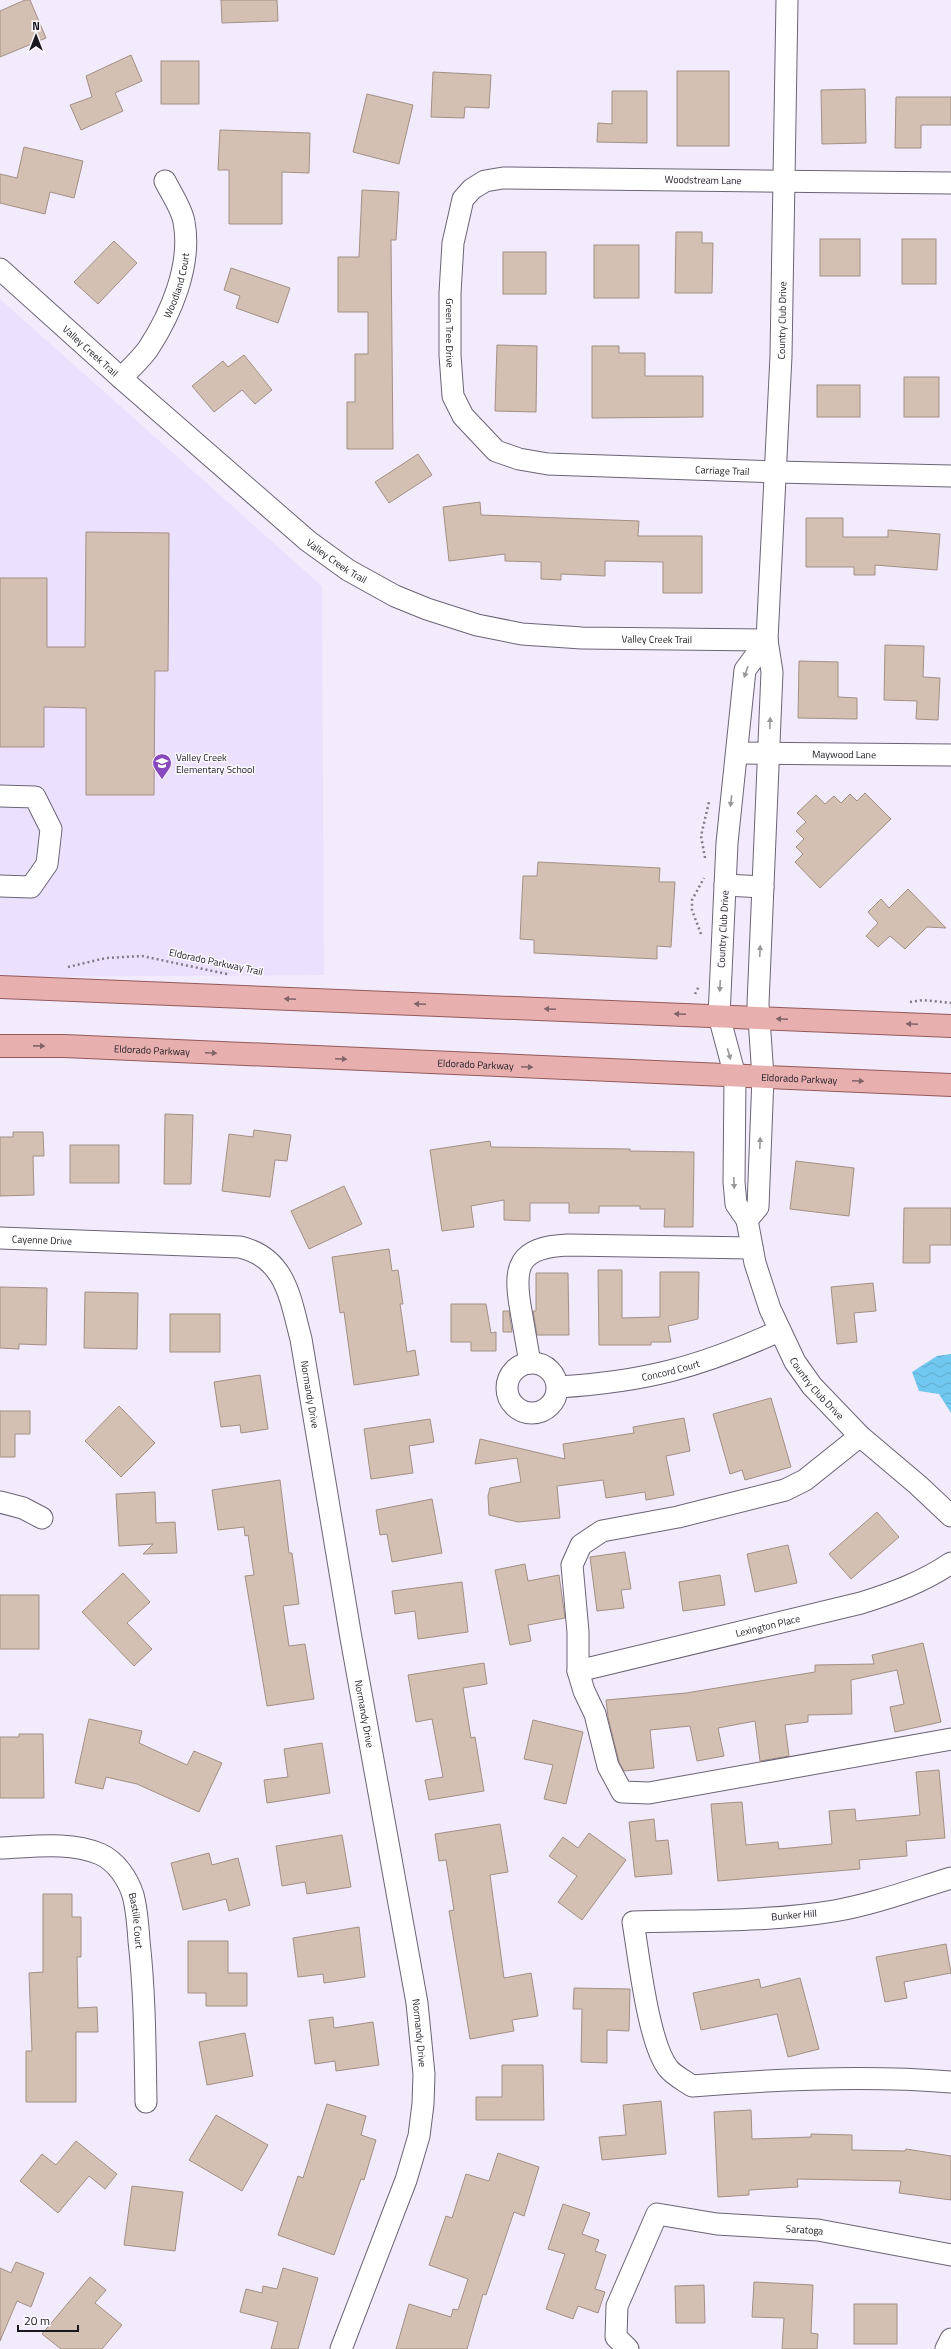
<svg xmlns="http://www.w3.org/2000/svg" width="951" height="2349" viewBox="0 0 951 2349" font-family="'Titillium Web',sans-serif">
  <defs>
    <pattern id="water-waves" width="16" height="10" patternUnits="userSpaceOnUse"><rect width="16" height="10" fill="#70c7ef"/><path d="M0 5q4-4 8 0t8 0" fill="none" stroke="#60aacd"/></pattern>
  </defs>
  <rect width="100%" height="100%" fill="#f1ebfc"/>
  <polygon fill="#ebe1fe" points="0,299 322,586 324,975 0,977"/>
  <polygon fill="url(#water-waves)" points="951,1354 951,1413 939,1394 919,1391 912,1372 937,1356"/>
  <g fill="#d4bfb3" stroke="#a38f84">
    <polygon points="25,0 30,0 46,38 0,57 0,11"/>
    <polygon points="221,0 277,0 278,21 222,23"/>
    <polygon points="131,55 142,81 115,93 123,111 81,130 70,105 92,97 86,76"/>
    <rect x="161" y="61" width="38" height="43"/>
    <rect x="677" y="71" width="52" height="75"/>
    <polygon points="433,72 491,75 489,108 465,107 464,118 431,117"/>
    <polygon points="865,89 866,143 822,144 821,90"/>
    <polygon points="612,91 647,91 647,143 597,142 598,123 612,124"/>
    <polygon points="367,94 413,105 399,164 353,152"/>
    <polygon points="896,97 951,97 951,125 921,125 921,148 895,148"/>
    <polygon points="220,130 310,133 309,173 282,172 282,224 229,224 229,170 218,170"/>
    <polygon points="24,147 83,161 74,198 50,192 45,214 0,203 0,174 17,178"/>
    <polygon points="362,190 399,192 396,240 391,240 393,449 347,449 347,402 355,402 355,354 368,354 368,312 338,312 338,257 359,257"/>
    <polygon points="676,232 702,232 702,243 713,243 712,293 675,293"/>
    <rect x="820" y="239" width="40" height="37"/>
    <rect x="902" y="239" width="34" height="45"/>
    <polygon points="114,241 137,263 98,304 74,282"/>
    <rect x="594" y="245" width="45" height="53"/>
    <rect x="503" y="252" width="43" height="42"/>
    <polygon points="231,268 290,288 278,323 236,308 240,296 224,290"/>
    <polygon points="497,345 537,346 536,412 495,411"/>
    <polygon points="592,346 619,346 619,353 645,353 645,376 703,376 703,417 592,418"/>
    <polygon points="244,355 272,390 255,404 242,390 214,412 192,386 223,361 228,367"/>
    <rect x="904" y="377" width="35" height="40"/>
    <rect x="817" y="385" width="43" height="32"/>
    <polygon points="418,454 432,475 389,503 375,482"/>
    <polygon points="480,502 481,515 639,521 638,536 702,536 702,593 663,593 663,562 605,561 605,576 561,574 561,580 541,579 541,562 505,561 505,554 449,561 443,507"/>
    <polygon points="806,518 843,518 843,537 888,537 888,530 940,534 937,570 875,565 875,575 854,575 854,567 806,567"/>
    <polygon points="86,532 169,533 168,671 155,671 154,795 86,795 86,708 44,707 44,747 0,747 0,578 47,578 47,647 85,647"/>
    <polygon points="885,645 924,646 923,677 940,678 938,720 916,719 917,701 884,700"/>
    <polygon points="799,661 838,662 838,697 857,698 857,719 798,718"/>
    <polygon points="865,793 891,819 820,888 795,862 803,854 796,847 804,839 796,831 806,822 797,813 816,795 825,804 834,796 841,803 850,794 857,801"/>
    <polygon points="538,862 660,868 659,882 675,882 671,947 657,946 657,959 534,953 534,940 520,939 523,876 537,876"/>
    <polygon points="908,889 946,928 927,927 905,949 890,936 878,947 866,936 878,923 868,912 881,899 889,908"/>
    <polygon points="165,1114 193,1115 191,1184 164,1184"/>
    <polygon points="254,1130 291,1135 287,1161 275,1160 270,1197 222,1191 229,1134 253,1137"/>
    <polygon points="13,1132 43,1132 44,1156 33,1156 34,1195 0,1196 0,1137 13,1137"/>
    <polygon points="490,1141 491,1147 630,1149 630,1151 694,1152 693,1227 664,1227 665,1209 640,1209 640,1206 599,1206 599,1213 569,1213 569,1203 530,1203 530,1221 504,1220 504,1200 471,1206 474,1227 442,1231 430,1150"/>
    <rect x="70" y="1145" width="49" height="38"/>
    <polygon points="796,1161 854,1168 849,1216 790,1209"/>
    <polygon points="344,1186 362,1224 309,1249 291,1211"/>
    <polygon points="904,1208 951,1208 951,1245 930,1245 930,1263 903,1263"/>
    <polygon points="389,1249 392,1271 398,1270 403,1304 400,1304 407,1352 415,1350 419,1375 354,1385 344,1312 340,1313 332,1257"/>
    <polygon points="598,1270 622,1270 622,1318 660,1317 660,1272 699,1272 698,1319 668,1326 671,1342 651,1342 651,1345 599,1345"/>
    <polygon points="536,1273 568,1273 569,1335 537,1335 533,1311 536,1311"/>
    <polygon points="873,1283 876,1311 854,1313 857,1342 837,1344 831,1287"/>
    <polygon points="0,1287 47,1288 46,1345 19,1344 19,1349 0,1348"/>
    <polygon points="85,1292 138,1293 137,1349 84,1348"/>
    <polygon points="451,1304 486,1304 491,1333 496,1332 496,1351 471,1351 471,1342 451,1342"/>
    <polygon points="503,1311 509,1311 512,1332 503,1332"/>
    <rect x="170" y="1314" width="50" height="38"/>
    <polygon points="260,1375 268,1429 241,1433 240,1425 221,1427 214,1382"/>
    <polygon points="771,1398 791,1467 745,1480 742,1470 730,1474 713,1414"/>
    <polygon points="119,1406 155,1443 121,1477 85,1441"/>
    <polygon points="0,1411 30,1411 30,1434 15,1434 15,1457 0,1457"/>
    <polygon points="684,1418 690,1451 666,1456 674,1495 646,1500 645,1492 606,1498 603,1480 557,1486 560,1518 518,1522 489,1515 488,1496 490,1488 521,1482 517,1458 475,1464 480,1439 565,1459 563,1444 634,1433 633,1427"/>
    <polygon points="430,1419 434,1442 409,1446 413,1473 371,1479 364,1429"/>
    <polygon points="280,1480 289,1553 292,1553 299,1604 283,1606 289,1646 305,1644 314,1699 267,1706 245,1576 254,1575 248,1535 245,1536 244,1527 218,1530 212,1490"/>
    <polygon points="155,1492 156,1523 175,1522 177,1553 143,1554 153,1544 119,1546 116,1494"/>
    <polygon points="432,1499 442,1553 392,1562 387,1534 380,1535 376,1510"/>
    <polygon points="877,1512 899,1537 851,1579 829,1554"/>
    <polygon points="788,1545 797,1583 755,1592 747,1554"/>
    <polygon points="625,1552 631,1589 621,1590 624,1608 597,1611 590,1557"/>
    <polygon points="525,1564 528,1581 559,1575 565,1618 528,1625 531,1641 510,1645 495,1570"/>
    <polygon points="123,1573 150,1602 127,1623 152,1649 134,1666 82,1612"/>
    <polygon points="720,1575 725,1605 683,1611 679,1582"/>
    <polygon points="462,1582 468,1632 418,1639 415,1611 395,1614 392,1591"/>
    <rect x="0" y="1595" width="39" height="54"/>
    <polygon points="923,1643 941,1722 895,1732 890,1707 904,1704 897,1670 851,1680 852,1714 808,1715 808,1722 785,1725 789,1756 760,1761 755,1721 718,1728 724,1756 697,1761 690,1726 650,1730 654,1768 624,1771 619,1762 608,1717 606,1700 686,1693 815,1672 815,1665 874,1664 872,1655"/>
    <polygon points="484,1663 487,1684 463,1688 471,1738 475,1737 484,1791 429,1800 425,1780 443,1777 432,1719 416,1722 408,1675"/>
    <polygon points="89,1719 142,1731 139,1743 187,1765 194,1751 222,1763 199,1812 137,1784 106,1777 103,1789 75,1783"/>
    <polygon points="533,1720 583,1732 566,1804 544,1799 553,1765 524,1759"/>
    <polygon points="19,1734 43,1734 44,1798 0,1798 0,1737 19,1737"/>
    <polygon points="322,1743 330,1793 267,1803 264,1780 288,1777 284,1749"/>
    <polygon points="939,1770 945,1838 906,1841 907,1856 859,1860 860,1869 718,1881 711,1804 742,1802 746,1845 778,1842 779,1849 832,1844 829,1811 855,1809 856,1821 920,1815 916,1772"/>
    <polygon points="654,1819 656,1841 668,1840 672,1874 635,1877 629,1822"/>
    <polygon points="500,1824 508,1872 490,1875 504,1978 531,1973 538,2016 512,2020 514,2031 470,2039 449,1911 454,1910 446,1860 439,1861 435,1834"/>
    <polygon points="589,1833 626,1860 582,1920 558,1902 577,1876 549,1856 563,1837 578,1848"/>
    <polygon points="342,1835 351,1887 307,1894 305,1882 282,1886 276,1846"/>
    <polygon points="209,1853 212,1865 238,1858 250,1905 229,1911 226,1899 183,1910 171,1863"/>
    <polygon points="43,1894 72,1894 72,1917 81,1917 81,1957 77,1957 78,2008 97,2007 98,2032 76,2032 76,2102 26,2102 26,2051 32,2051 29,1973 43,1972"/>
    <polygon points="359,1927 365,1977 324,1983 323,1974 298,1977 293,1938"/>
    <polygon points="188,1941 228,1941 228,1973 247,1973 247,2006 206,2006 206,1993 188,1993"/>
    <polygon points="946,1944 951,1973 904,1982 907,1998 885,2002 876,1957"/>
    <polygon points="800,1978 819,2049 788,2057 777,2014 701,2030 693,1993 759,1979 761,1988"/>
    <polygon points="574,1988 630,1989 629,2031 607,2030 607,2063 581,2062 582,2009 573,2009"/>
    <polygon points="333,2017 334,2028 373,2022 379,2065 336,2071 335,2061 315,2064 309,2020"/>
    <polygon points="245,2033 253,2076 207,2085 199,2042"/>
    <polygon points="502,2065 543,2065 544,2120 476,2120 476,2097 502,2097"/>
    <polygon points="661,2101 666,2154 602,2160 599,2137 626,2135 623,2105"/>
    <polygon points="327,2104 366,2116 361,2135 376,2140 364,2180 361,2179 334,2255 278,2235 298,2176 303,2178"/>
    <polygon points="751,2110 752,2139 811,2137 811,2134 852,2135 852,2150 905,2151 906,2149 951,2156 951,2200 899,2193 901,2181 797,2179 798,2187 749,2190 749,2195 718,2197 714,2112"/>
    <polygon points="216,2115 268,2145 242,2191 189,2160"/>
    <polygon points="76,2141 117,2174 105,2189 89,2176 58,2213 20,2181 42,2154 56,2165"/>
    <polygon points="498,2153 539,2167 524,2216 514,2212 486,2295 483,2294 467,2349 396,2349 409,2304 451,2317 453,2309 458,2310 468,2279 429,2265 446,2216 452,2218 466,2174 489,2181"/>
    <polygon points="132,2186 183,2192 175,2251 124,2245"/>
    <polygon points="563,2204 590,2213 582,2234 599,2240 595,2251 606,2255 595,2289 605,2292 598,2313 578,2306 573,2319 546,2309 565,2254 548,2249"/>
    <polygon points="16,2262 44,2273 31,2307 17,2301 0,2341 0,2268 11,2273"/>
    <polygon points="283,2268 318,2278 298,2349 271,2349 278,2322 240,2312 246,2289 262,2293 263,2286 277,2289"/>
    <polygon points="90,2277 106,2290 95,2303 122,2325 102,2349 61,2349 42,2334"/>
    <polygon points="754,2282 813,2285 811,2333 818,2334 817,2349 782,2349 784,2318 752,2317"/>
    <polygon points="704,2285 705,2323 676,2323 675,2286"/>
    <rect x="854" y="2304" width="43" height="40"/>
  </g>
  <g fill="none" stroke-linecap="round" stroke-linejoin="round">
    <defs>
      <g id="minor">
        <path id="s1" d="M951 183 503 178 485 181 472 189 463 199 453 243 450 293V355L453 396 463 416 496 451 519 459 548 464 776 472 951 476"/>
        <path id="s2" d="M0 269 121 378 308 541 348 570 395 596 427 609 477 625 522 634 582 638 767 640"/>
        <path id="s3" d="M121 378C130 369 140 360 148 349 171 314 192 265 184 222 182 209 171 193 165 181"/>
        <path id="s4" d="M767 640 745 670 727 843 719 1016 735 1076 734 1182 736 1204 747 1220 755 1263 770 1309 795 1362 812 1386 860 1436 918 1485 951 1516"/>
        <path id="s5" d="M737 753 951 755"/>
        <polyline points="0,796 35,797 51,829 47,864 31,887 0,886"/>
        <polyline points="725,885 763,887"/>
        <path id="s6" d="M747 1220 758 1207 763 1077 758 1004 772 672 767 640 781 356 787 0"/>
        <path id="s7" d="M0 1238 240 1247C286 1258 290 1298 301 1339L351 1638 417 2003 424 2074 423 2104 419 2136 406 2180 341 2349"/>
        <circle cx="532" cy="1388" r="25"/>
        <path d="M530 1363C527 1346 524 1329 521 1311 513 1267 517 1247 568 1245L752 1248"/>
        <path id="s8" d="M558 1387C644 1382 700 1367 779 1331"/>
        <polyline points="860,1436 805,1480 785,1490 678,1517 602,1531 581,1545 572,1565 578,1632 578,1671 584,1691 595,1714 608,1766 622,1792 649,1793 951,1739"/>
        <polyline points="0,1502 23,1508 42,1518"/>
        <path id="s9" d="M578 1671 861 1603C893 1593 923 1582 951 1563"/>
        <path id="s10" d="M0 1848C32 1847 69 1841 100 1854 116 1861 128 1879 133 1895 137 1910 138 1926 139 1941 145 1994 145 2048 146 2102"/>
        <path d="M951 1878C912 1890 874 1904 834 1911 768 1922 700 1920 633 1922 639 1957 648 2042 668 2068 673 2075 685 2081 692 2086 778 2079 865 2075 951 2082"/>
        <path id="s11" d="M628 2349 616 2337 617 2306 657 2214 717 2224 818 2230 951 2255"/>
        <polyline points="946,2349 951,2339"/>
      </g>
      <g id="major">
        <polyline points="0,987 951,1026"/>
        <path id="s12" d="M0 1046H64L951 1085"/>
      </g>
    </defs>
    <use href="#minor" stroke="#6a6476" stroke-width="23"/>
    <use href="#major" stroke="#95595a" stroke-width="24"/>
    <g stroke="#7f7b87" stroke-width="2.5" stroke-dasharray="2 3" stroke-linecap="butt">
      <polyline points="705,858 701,836 709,802"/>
      <polyline points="701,934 692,910 692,900 704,878"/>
      <polyline points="68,967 106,958 142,956 227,974"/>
      <polyline points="695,994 699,986"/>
      <polyline points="910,1002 923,1000 951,1003"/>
    </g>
    <use href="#minor" stroke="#fff" stroke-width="21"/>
    <use href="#major" stroke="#e7b0af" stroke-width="22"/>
  </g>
  <defs><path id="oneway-solid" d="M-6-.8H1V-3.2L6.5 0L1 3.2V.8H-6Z"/></defs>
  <g fill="#98989b">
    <use href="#oneway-solid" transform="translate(746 672) rotate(109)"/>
    <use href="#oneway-solid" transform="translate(770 723) rotate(-88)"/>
    <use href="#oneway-solid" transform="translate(731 801) rotate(97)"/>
    <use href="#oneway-solid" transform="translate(760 951) rotate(-87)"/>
    <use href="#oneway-solid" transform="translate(720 986) rotate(93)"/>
    <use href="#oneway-solid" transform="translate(729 1054) rotate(74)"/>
    <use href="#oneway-solid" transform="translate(760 1143) rotate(-88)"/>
    <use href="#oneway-solid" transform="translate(734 1183) rotate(88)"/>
  </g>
  <g fill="#816468">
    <use href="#oneway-solid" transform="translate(290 999) rotate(-177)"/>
    <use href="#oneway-solid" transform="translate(420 1004) rotate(-178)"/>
    <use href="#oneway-solid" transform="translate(550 1009) rotate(-178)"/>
    <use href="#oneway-solid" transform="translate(680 1014) rotate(-178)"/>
    <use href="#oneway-solid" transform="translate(782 1019) rotate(-178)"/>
    <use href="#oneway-solid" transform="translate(912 1024) rotate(-178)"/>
    <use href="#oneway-solid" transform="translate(39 1046) rotate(1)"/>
    <use href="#oneway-solid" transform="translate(211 1053) rotate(3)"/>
    <use href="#oneway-solid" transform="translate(341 1059) rotate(3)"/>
    <use href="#oneway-solid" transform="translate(527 1067) rotate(3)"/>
    <use href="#oneway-solid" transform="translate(858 1081) rotate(3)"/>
  </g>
  <defs>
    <symbol id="school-pin" viewBox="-11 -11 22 30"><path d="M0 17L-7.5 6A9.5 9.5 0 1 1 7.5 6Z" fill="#8949be" stroke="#fcfaff"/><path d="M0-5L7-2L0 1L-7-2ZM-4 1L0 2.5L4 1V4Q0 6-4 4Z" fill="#fff"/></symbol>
  </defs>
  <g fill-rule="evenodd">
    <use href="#school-pin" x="151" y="752" width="22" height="30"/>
  </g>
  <g text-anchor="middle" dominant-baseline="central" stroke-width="3" stroke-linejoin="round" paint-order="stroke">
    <g font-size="10" fill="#1b1920" stroke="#fcfaff">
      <text transform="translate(703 180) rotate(1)">Woodstream Lane</text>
      <text stroke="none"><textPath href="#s3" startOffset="110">Woodland Court</textPath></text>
      <text stroke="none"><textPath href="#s6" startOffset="905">Country Club Drive</textPath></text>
      <text stroke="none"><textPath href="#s1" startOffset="630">Green Tree Drive</textPath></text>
      <text stroke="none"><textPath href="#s2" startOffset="122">Valley Creek Trail</textPath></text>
      <text stroke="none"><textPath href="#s1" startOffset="992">Carriage Trail</textPath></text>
      <text stroke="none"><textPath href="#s2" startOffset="446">Valley Creek Trail</textPath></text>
      <text stroke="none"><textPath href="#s2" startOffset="782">Valley Creek Trail</textPath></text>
      <text stroke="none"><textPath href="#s5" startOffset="107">Maywood Lane</textPath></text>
      <text transform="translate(723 929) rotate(-87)">Country Club Drive</text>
      <text transform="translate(216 962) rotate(12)">Eldorado Parkway Trail</text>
      <text stroke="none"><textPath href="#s12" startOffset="152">Eldorado Parkway</textPath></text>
      <text stroke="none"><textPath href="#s12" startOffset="476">Eldorado Parkway</textPath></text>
      <text stroke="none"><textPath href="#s12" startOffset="800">Eldorado Parkway</textPath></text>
      <text stroke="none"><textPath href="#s7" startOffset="42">Cayenne Drive</textPath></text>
      <text stroke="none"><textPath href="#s8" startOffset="114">Concord Court</textPath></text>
      <text stroke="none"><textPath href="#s4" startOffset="779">Country Club Drive</textPath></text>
      <text stroke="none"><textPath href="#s7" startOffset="414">Normandy Drive</textPath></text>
      <text stroke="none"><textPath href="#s9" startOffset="195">Lexington Place</textPath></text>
      <text stroke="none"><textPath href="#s7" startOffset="738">Normandy Drive</textPath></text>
      <text transform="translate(794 1915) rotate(-5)">Bunker Hill</text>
      <text stroke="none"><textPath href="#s10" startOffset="181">Bastille Court</textPath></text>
      <text stroke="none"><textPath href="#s7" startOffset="1062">Normandy Drive</textPath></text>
      <text stroke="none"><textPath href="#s11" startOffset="297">Saratoga</textPath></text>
    </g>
    <g font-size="10" fill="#1b1920" stroke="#fcfaff" text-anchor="start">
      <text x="176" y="757">Valley Creek<tspan x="176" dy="12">Elementary School</tspan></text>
    </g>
  </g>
  <g transform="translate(36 36)" stroke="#fcfaff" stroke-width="3" paint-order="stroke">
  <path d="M0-3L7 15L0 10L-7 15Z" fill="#1b1920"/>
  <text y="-6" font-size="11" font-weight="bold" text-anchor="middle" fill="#1b1920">N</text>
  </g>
  <path d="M18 2325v6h60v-6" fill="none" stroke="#1b1920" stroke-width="2"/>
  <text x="24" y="2325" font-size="12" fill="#1b1920" stroke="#fcfaff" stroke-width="3" paint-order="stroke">20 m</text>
</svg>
